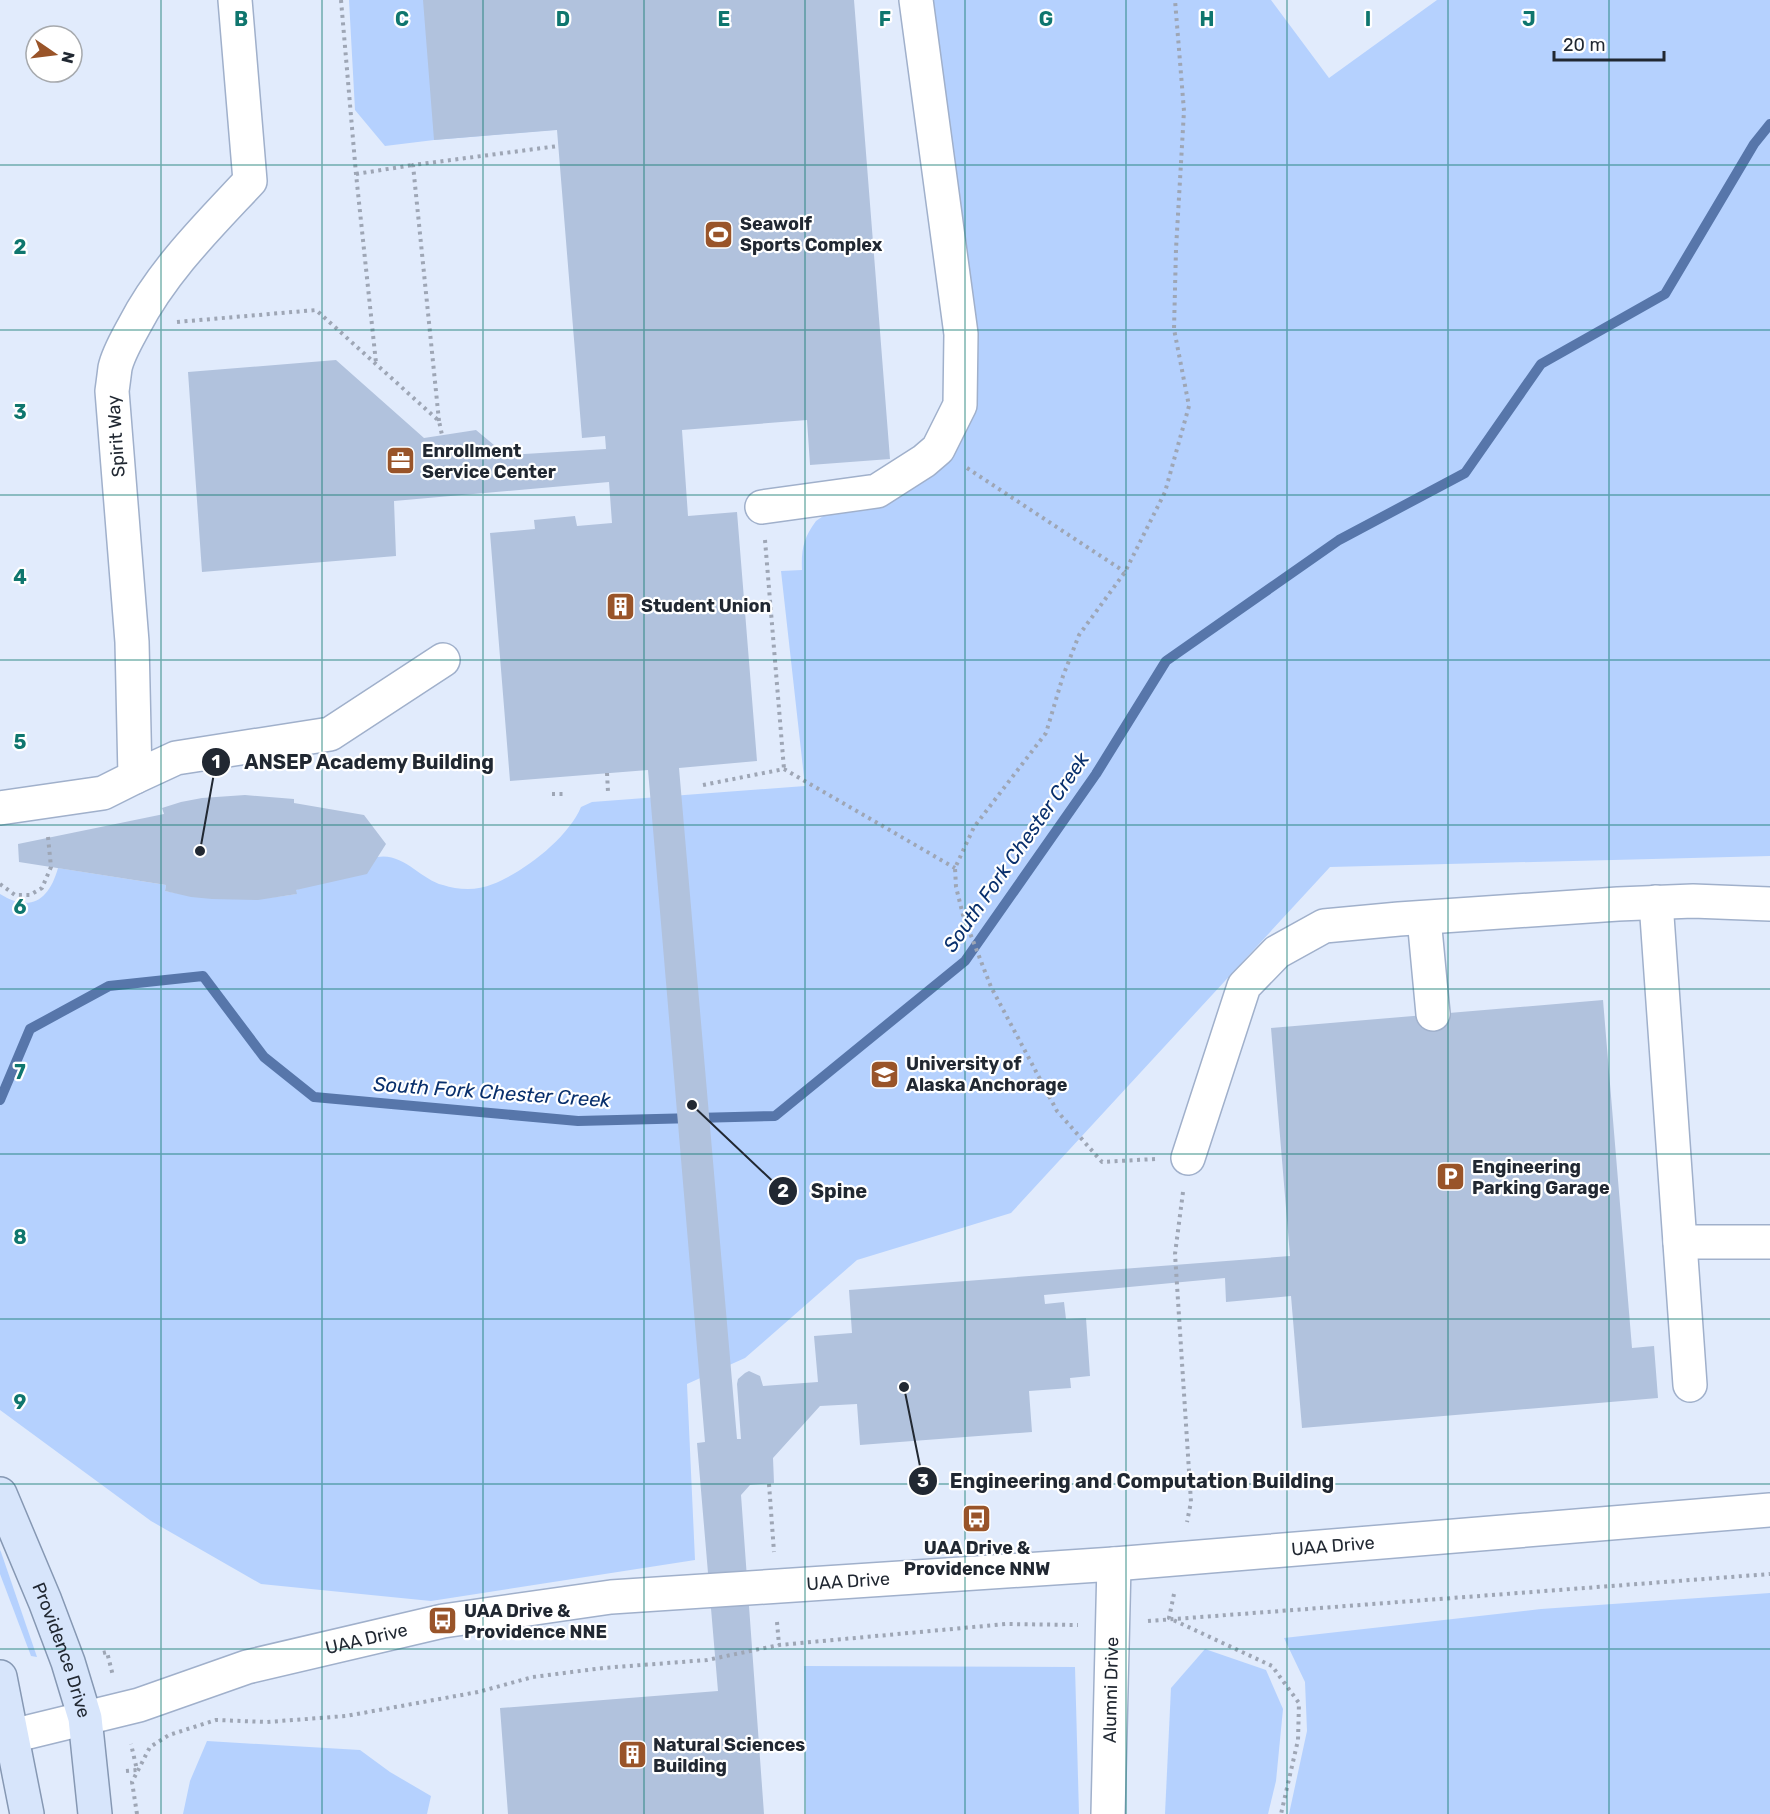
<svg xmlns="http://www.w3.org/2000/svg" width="1770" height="1814" viewBox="0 0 1770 1814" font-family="Rubik,sans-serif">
  <rect width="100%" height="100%" fill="#e1ebfc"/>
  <g fill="#b5d1fe">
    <polygon points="349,0 590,0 600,126 434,140 385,146 355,110"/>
    <path d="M926 0H1271L1329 78 1437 0H1770V856L1330 867 1011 1213 857 1260 745 1358 687 1384 695 1560 431 1601 261 1584 151 1521 0 1410V894C31 913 49 900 58 868L166 885 165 891C210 900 251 902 296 894V890C316 882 336 874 356 866 362 863 370 858 377 857 403 852 420 879 443 885 458 890 477 891 493 884 524 872 568 838 581 807L592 802 805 786 781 571 802 570C801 549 804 537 816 521L968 415Z"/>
    <polygon points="0,1550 1,1552 37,1657 31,1656 0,1574"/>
    <polygon points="1770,1593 1770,1814 1289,1814 1307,1731 1305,1682 1284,1638 1541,1609"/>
    <polygon points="1205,1649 1266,1670 1283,1709 1276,1781 1268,1814 1165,1814 1171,1688"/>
    <polygon points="804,1666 1075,1667 1079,1814 806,1814"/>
    <polygon points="207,1741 360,1750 390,1772 431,1796 427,1814 183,1814 190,1781"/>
  </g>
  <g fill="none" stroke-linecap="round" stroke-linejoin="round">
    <polyline stroke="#5776aa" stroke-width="10" points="0,1100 30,1029 109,986 203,976 264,1057 314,1097 578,1121 775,1116 965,961 1096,774 1166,661 1339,540 1465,473 1541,364 1665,294 1754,144 1770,124"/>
  </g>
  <g fill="#b1c2dd">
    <polygon points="423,0 854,0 890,459 810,465 807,420 682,430 688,516 737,512 757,761 679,768 737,1439 741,1439 737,1384 738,1379 745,1373 749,1371 760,1376 763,1386 818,1382 814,1336 852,1333 849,1290 1290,1256 1271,1028 1603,1000 1632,1348 1654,1346 1658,1398 1302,1428 1291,1296 1226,1302 1225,1278 1044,1295 1045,1304 1064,1302 1066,1319 1086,1318 1090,1376 1070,1378 1071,1388 1029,1391 1032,1432 860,1445 857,1404 820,1406 773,1458 774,1483 750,1485 741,1495 764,1814 508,1814 500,1708 718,1691 697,1443 705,1442 648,770 510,781 490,533 535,529 534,520 575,516 577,526 612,523 609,482 394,501 396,556 202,572 188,372 336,360 424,438 476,430 506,455 606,449 605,436 582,438 557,130 434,140"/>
    <polygon points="245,795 294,799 294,803 364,815 386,844 367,874 296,890 297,894 258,900 212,899 191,897 165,891 166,885 19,862 18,844 164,814 162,808 181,802 202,798"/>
  </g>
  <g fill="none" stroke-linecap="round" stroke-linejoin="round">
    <defs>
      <g id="minor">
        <polyline points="762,507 877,491 924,461 938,449 960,405 961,334 916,0"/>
        <polyline points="135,777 176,758 330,734 443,660"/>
        <path d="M0 808 103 793 135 777 132 642 112 391C113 384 114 376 115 368 118 354 127 339 134 326 163 270 208 226 250 181L235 0"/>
        <polyline points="1656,902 1690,1385"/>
        <polyline points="1424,918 1433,1014"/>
        <polyline points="1188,1158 1244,986 1277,952 1324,926 1399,919 1618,904 1693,901 1770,904"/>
        <polyline points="1680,1242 1770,1242"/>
        <path id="s1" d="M12 1736 139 1705 247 1667 443 1621 611 1597 1114 1564 1770 1510"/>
        <path id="s2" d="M1108 1814 1114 1564"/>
      </g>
      <g id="major">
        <path id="s3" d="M0 1494 45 1601 68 1662 85 1718 95 1814"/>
        <polyline points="0,1677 27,1814"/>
      </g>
    </defs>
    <use href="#minor" stroke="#a0b0cb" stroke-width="36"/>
    <use href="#major" stroke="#8698b3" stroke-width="36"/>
    <g stroke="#9ea6b5" stroke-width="4" stroke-dasharray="3 4.5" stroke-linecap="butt">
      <polyline points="341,0 356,174 376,363"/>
      <polyline points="356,174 413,165"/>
      <polyline points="177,322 316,310 439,421 442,435"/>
      <polyline points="439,421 413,165 558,146"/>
      <polyline points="967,468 1125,572"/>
      <polyline points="765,540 784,769"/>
      <polyline points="607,773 608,792"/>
      <polyline points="703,785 784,769 955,868"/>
      <polyline points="552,794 563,794"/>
      <polyline points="0,884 15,895 30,895 42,888 51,867 48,837"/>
      <polyline points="1155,1159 1102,1162 1057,1111 991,987 963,915 956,887 955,868 974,827 1046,733 1063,676 1079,635 1125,572 1165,492 1189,406 1174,329 1176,249 1184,111 1175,0"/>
      <polyline points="1183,1192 1175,1254 1191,1502 1187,1522"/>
      <polyline points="769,1484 774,1552"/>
      <polyline points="1174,1594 1169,1618 1272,1666 1299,1703 1298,1740 1281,1814"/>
      <polyline points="1148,1621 1770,1574"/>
      <polyline points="777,1622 779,1645"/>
      <polyline points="103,1653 107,1652 113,1676"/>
      <polyline points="126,1771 137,1770 131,1744"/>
      <polyline points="137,1814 132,1782 150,1747 169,1735 216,1720 267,1722 346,1716 478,1692 533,1677 603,1668 707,1660 779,1645 1006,1624 1078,1625"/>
    </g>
    <use href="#minor" stroke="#fff" stroke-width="33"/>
    <use href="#major" stroke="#d7e5fb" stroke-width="33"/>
  </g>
  <path fill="none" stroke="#0f766e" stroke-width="1.5" stroke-opacity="0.55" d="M161 0V1814M322 0V1814M483 0V1814M644 0V1814M805 0V1814M965 0V1814M1126 0V1814M1287 0V1814M1448 0V1814M1609 0V1814M0 165H1770M0 330H1770M0 495H1770M0 660H1770M0 825H1770M0 989H1770M0 1154H1770M0 1319H1770M0 1484H1770M0 1649H1770"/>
  <defs>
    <symbol id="stadium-square" viewBox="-11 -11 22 22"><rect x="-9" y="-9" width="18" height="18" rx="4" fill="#995429" stroke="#fff"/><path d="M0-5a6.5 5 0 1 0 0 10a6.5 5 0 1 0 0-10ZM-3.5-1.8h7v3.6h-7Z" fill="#fff"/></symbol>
    <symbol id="office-square" viewBox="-11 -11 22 22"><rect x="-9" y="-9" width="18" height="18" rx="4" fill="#995429" stroke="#fff"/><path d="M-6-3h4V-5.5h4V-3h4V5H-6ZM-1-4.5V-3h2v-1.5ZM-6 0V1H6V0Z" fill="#fff"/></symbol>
    <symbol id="building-square" viewBox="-11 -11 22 22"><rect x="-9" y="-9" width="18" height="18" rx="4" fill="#995429" stroke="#fff"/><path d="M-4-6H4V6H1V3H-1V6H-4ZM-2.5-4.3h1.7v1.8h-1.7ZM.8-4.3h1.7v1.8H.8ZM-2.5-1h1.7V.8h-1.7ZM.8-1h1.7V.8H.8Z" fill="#fff"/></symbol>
    <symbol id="university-square" viewBox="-11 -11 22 22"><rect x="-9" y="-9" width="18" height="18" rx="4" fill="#995429" stroke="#fff"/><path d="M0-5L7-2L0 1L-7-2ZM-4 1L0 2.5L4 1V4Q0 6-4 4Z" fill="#fff"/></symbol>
    <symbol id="parking-square" viewBox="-11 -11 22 22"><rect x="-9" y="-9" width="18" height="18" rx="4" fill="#995429" stroke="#fff"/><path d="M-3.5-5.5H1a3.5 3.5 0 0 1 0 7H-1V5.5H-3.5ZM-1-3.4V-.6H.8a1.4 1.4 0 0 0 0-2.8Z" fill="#fff"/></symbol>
    <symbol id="bus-square" viewBox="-11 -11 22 22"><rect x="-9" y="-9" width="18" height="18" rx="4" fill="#995429" stroke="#fff"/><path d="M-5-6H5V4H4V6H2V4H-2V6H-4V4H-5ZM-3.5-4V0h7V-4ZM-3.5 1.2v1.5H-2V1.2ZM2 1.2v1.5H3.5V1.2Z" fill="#fff"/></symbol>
  </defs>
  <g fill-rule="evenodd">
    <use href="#stadium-square" x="702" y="218" width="33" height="33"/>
    <use href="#office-square" x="384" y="444" width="33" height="33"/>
    <use href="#building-square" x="604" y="590" width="33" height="33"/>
    <use href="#university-square" x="868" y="1058" width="33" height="33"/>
    <use href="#parking-square" x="1434" y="1160" width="33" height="33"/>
    <use href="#bus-square" x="960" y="1502" width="33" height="33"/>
    <use href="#bus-square" x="426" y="1604" width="33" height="33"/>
    <use href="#building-square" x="616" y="1738" width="33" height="33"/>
  </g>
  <g text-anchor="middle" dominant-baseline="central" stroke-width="4.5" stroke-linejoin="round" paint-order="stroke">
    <g font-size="18" font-weight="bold" fill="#212832" stroke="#fff" text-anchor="start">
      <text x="740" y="224">Seawolf<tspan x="740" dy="21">Sports Complex</tspan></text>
      <text x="422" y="451">Enrollment<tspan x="422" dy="21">Service Center</tspan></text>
      <text x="641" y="606">Student Union</text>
      <text x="906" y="1064">University of<tspan x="906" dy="21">Alaska Anchorage</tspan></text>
      <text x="1472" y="1167">Engineering<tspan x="1472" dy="21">Parking Garage</tspan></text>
      <text x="977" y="1548" text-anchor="middle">UAA Drive &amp;<tspan x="977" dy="21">Providence NNW</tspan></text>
      <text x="464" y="1611">UAA Drive &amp;<tspan x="464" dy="21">Providence NNE</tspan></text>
      <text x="653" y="1745">Natural Sciences<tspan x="653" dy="21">Building</tspan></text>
    </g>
    <g font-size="18" fill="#212832" stroke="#fff">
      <text transform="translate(116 436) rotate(-94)">Spirit Way</text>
      <text stroke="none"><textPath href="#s1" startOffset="1340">UAA Drive</textPath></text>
      <text stroke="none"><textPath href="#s1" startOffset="854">UAA Drive</textPath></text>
      <text stroke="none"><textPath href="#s1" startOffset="368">UAA Drive</textPath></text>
      <text stroke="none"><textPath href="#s3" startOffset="168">Providence Drive</textPath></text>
      <text stroke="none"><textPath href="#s2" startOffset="124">Alumni Drive</textPath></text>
    </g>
    <g font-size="20" font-style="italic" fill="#09306d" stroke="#fff">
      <text transform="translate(1016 852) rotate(-55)">South Fork Chester Creek</text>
      <text transform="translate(492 1092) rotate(4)">South Fork Chester Creek</text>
    </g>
  </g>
  <g font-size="20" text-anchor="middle" font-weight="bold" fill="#0f766e" stroke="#fff" stroke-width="4.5" stroke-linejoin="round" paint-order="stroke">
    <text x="241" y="26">B</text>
    <text x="402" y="26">C</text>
    <text x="563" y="26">D</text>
    <text x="724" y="26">E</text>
    <text x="885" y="26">F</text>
    <text x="1046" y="26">G</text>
    <text x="1207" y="26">H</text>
    <text x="1368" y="26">I</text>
    <text x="1529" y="26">J</text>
    <text x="20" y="254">2</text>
    <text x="20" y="419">3</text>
    <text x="20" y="584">4</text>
    <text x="20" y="749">5</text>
    <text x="20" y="914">6</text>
    <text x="20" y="1079">7</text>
    <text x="20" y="1244">8</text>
    <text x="20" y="1409">9</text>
  </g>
  <path fill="none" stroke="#212832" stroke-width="2" d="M200 851L216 762M692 1105L783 1191M904 1387L923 1481"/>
  <g fill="#212832" stroke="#fff" stroke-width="2">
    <circle cx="200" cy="851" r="6"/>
    <circle cx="692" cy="1105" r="6"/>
    <circle cx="904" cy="1387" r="6"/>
    <circle cx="216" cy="762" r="15"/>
    <circle cx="783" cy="1191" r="15"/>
    <circle cx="923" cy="1481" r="15"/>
  </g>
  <g font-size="18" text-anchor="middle" font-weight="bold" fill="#fff">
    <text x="216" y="768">1</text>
    <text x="783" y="1197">2</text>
    <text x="923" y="1487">3</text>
  </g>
  <g font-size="20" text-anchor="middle" font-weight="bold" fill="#212832" stroke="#fff" stroke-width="4.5" stroke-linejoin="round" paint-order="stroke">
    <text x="369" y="769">ANSEP Academy Building</text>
    <text x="839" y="1198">Spine</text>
    <text x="1142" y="1488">Engineering and Computation Building</text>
  </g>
  <g transform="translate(54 54) rotate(104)"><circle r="28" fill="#ffffff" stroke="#a6a9ad" stroke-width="1.5"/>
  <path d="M0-4.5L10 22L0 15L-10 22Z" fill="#995429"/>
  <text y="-9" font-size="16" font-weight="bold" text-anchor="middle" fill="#212832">N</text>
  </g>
  <path d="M1554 51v9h110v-9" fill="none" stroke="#212832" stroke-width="3"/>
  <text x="1563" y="51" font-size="18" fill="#212832" stroke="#ffffff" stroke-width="4.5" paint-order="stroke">20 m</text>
</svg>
